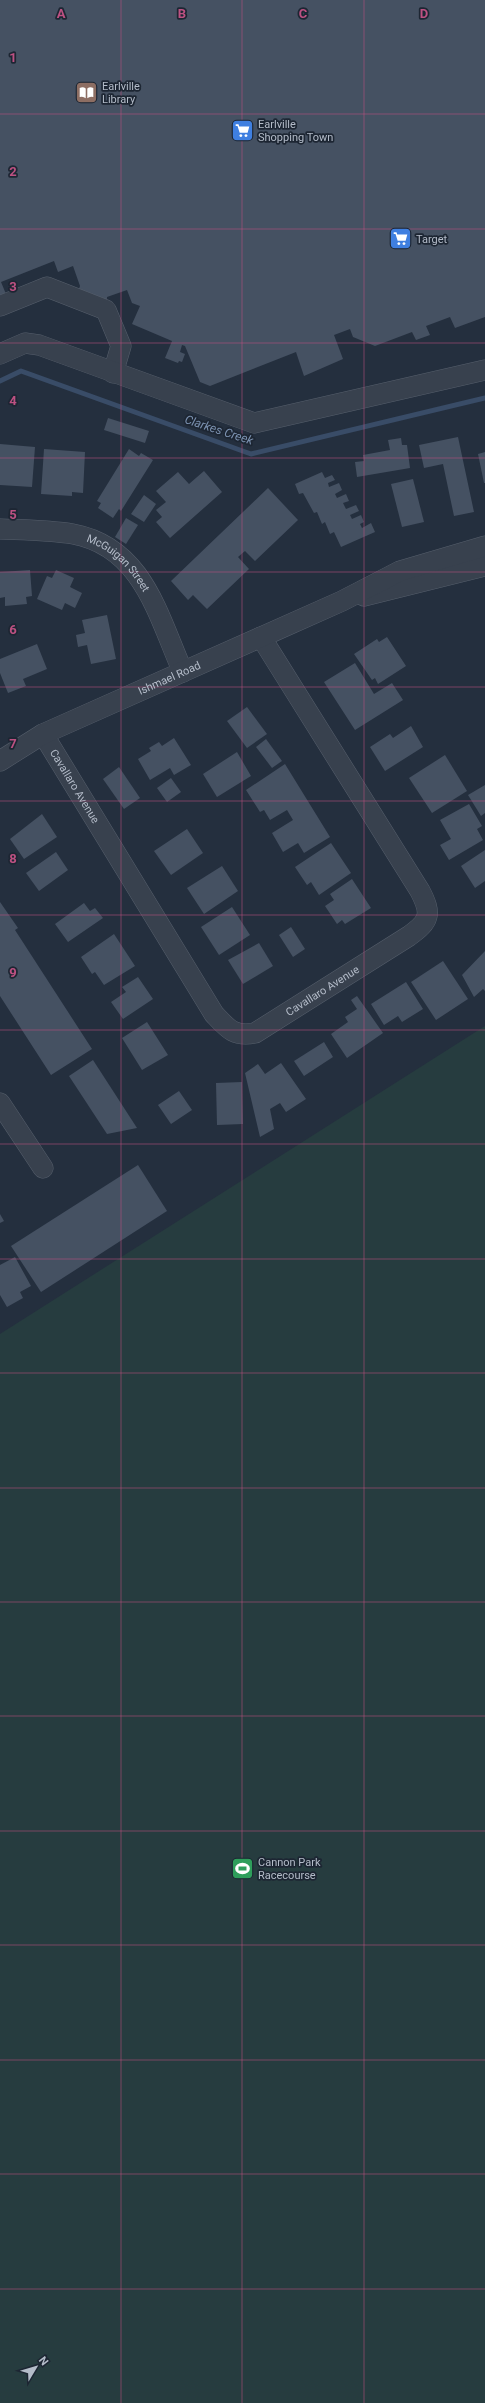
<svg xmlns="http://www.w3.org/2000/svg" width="485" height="2403" viewBox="0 0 485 2403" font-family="Roboto,sans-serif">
  <rect width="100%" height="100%" fill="#242f3e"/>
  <polygon fill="#263c3f" points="485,1026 485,2403 0,2403 0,1334"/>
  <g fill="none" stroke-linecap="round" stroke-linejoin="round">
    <polyline stroke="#394c67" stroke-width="5" points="0,381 21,371 251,454 485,398"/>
  </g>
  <g fill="#455162">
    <polygon points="0,0 485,0 485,317 455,328 450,317 426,326 430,335 416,340 412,332 375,346 353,337 350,329 334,335 343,359 304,376 296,352 210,386 200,382 185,346 182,345 180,352 185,354 182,362 179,361 178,363 165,358 172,341 132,324 140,306 132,303 127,290 107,297 107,301 79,289 80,286 73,266 58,272 54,261 1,282 6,294 0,297"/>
    <polygon points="108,418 149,431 145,443 104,430"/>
    <polygon points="458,437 474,512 454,516 443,464 424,468 419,445"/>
    <polygon points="401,438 402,445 407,445 410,468 357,477 355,462 364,461 363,455 390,450 388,440"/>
    <polygon points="0,444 35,447 32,487 0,485"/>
    <polygon points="44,449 85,452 83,493 72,492 72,496 41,494"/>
    <polygon points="129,449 139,456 141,453 153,460 121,511 119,509 113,518 98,508 101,503 97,501"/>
    <polygon points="485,452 485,483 484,483 478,454"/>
    <polygon points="204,471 222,492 170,538 156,522 162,517 156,510 166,502 156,491 178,472 189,484"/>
    <polygon points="322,472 325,478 332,475 335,480 328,483 329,487 339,483 342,490 335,494 337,498 346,494 349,501 343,503 346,509 356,505 359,511 350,515 352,519 361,515 364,522 360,524 362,528 371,523 375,532 341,547 334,532 330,534 325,522 322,524 317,512 314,513 303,493 299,494 295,484"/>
    <polygon points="413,479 424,522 402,527 391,484"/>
    <polygon points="268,488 298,520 255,561 245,551 238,557 249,569 207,609 193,595 188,600 171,581"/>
    <polygon points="144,495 156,504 144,522 131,514"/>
    <polygon points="126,518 138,525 126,544 115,537"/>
    <polygon points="30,570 32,596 26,597 27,604 5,606 5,597 0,598 0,572"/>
    <polygon points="56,570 74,578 70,587 82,593 75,608 65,603 62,610 37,599 47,576 52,578"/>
    <polygon points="107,615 116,659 91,664 87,645 78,647 76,635 85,633 82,620"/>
    <polygon points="387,637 406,666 378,684 375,678 372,680 354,654 377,639 379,642"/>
    <polygon points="37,644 47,669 23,679 26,686 8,693 0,673 0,659"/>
    <polygon points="355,663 374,694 392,683 403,700 355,730 324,682"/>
    <polygon points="247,707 267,734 247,748 227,721"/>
    <polygon points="411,726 423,747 385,771 370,747 390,734 393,738"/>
    <polygon points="174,738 191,765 174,775 170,768 150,780 138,759 151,751 149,748 159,742 162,746"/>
    <polygon points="266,739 282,761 272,768 256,747"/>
    <polygon points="237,752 251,776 217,797 203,774"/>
    <polygon points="445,755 467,791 432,813 409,778"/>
    <polygon points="285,764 330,837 304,853 298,843 283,852 272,833 293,820 287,810 270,820 264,810 260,812 246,790"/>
    <polygon points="119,767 140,798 124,809 103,779"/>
    <polygon points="171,778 181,792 167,802 157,788"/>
    <polygon points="485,785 485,813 481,816 468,795"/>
    <polygon points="469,804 482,826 477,829 483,840 449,860 440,845 451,839 440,820"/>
    <polygon points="42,814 57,837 24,859 10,839"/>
    <polygon points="187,829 203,853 171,875 154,851"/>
    <polygon points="331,843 351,873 319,895 311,882 307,885 295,867"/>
    <polygon points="485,850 485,881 475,888 461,866"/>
    <polygon points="56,852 68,870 39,891 26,873"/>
    <polygon points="222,866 238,891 204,914 187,888"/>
    <polygon points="352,879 371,908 345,924 342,920 337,924 325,906 334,900 330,894"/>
    <polygon points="0,902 18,928 15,930 92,1049 51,1075 0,996"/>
    <polygon points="84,903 90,911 95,908 103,918 68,942 55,924"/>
    <polygon points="232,907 250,935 219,955 201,927"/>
    <polygon points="291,927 305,949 293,957 279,935"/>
    <polygon points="114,934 135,966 104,985 95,972 92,974 81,957"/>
    <polygon points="259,943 273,966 243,984 228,960"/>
    <polygon points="485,951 485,991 483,989 474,997 462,975"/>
    <polygon points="443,961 468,999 436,1020 411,982"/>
    <polygon points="138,977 153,999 123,1019 111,1002 126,992 122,987"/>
    <polygon points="406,982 423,1009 402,1022 398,1016 384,1025 371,1004"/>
    <polygon points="357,996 383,1033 347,1058 331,1034 348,1022 345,1017 357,1009 351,1000"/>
    <polygon points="147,1022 168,1055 142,1070 122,1038"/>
    <polygon points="324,1042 333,1057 304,1076 294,1061"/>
    <polygon points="93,1060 137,1128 107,1134 69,1076"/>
    <polygon points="281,1063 306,1099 286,1112 280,1103 270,1109 274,1129 260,1137 245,1073 258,1064 265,1074"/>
    <polygon points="242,1082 243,1124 217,1125 216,1083"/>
    <polygon points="179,1091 192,1110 171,1124 158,1105"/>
    <polygon points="138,1165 167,1211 41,1292 11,1246"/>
    <polygon points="0,1214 4,1221 0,1223"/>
    <polygon points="15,1257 31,1286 20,1292 23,1298 7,1307 0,1295 0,1265"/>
  </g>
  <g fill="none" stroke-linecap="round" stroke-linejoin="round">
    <defs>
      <g id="minor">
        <polyline points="0,306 47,287 106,310 121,346 113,373"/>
        <polyline points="0,354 25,343 39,345 254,423 485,370"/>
        <path id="s1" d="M0 529C24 530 49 530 73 534 143 547 158 616 183 672"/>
        <polyline points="364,596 485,566"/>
        <path id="s2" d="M43 734 214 1014C228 1029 234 1037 255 1033L409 936C430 921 432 914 420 891L261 637"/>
        <path id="s3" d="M0 761 43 734 342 601 400 571 485 546"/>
        <polyline points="0,1103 43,1168"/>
      </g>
    </defs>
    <use href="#minor" stroke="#565f6c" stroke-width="21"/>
    <use href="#minor" stroke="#38414e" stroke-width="20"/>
  </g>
  <path fill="none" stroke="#bd5182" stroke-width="1" stroke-opacity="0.55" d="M121 0V2403M242 0V2403M364 0V2403M0 114H485M0 229H485M0 343H485M0 458H485M0 572H485M0 687H485M0 801H485M0 915H485M0 1030H485M0 1144H485M0 1259H485M0 1373H485M0 1488H485M0 1602H485M0 1716H485M0 1831H485M0 1945H485M0 2060H485M0 2174H485M0 2289H485"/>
  <defs>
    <symbol id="library-square" viewBox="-11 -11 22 22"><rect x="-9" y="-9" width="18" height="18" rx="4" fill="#8d6e63" stroke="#1d2633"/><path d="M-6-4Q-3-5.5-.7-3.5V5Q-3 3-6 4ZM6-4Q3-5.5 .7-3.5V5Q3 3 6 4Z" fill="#fff"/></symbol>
    <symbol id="supermarket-square" viewBox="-11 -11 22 22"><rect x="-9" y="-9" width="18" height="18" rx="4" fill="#3f7fe0" stroke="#1d2633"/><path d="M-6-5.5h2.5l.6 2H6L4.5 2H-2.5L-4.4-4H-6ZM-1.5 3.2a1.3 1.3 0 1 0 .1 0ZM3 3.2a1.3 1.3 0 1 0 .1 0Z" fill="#fff"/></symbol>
    <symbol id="stadium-square" viewBox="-11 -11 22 22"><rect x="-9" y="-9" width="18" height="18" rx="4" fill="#2e9e5b" stroke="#1d2633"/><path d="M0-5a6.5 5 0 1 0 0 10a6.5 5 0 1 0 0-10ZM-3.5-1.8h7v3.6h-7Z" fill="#fff"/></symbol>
  </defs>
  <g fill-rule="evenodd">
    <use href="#library-square" x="74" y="80" width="25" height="25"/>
    <use href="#supermarket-square" x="230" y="118" width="25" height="25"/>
    <use href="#supermarket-square" x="388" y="226" width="25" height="25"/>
    <use href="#stadium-square" x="230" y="1856" width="25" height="25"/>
  </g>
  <g text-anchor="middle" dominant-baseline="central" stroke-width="3.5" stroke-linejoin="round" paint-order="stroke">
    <g font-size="11" fill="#b4bcc9" stroke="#1d2633" text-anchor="start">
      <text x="102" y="86">Earlville<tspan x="102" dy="13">Library</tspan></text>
      <text x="258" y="124">Earlville<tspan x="258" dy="13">Shopping Town</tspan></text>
      <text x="416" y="239">Target</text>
      <text x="258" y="1862">Cannon Park<tspan x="258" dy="13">Racecourse</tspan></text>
    </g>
    <g font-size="11" fill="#b4bcc9" stroke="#1d2633">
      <text stroke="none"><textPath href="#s1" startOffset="129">McGuigan Street</textPath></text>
      <text stroke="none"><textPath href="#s3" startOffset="189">Ishmael Road</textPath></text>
      <text stroke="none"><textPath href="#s2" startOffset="61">Cavallaro Avenue</textPath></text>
      <text stroke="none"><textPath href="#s2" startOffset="456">Cavallaro Avenue</textPath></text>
    </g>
    <g font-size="12" font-style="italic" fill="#7c92b1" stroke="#1d2633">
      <text transform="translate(219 430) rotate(18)">Clarkes Creek</text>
    </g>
  </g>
  <g font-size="13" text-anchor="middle" font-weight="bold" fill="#bd5182" stroke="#1d2633" stroke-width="3.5" stroke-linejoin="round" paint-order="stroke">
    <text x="61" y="18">A</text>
    <text x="182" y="18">B</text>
    <text x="303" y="18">C</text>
    <text x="424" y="18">D</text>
    <text x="13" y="62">1</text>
    <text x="13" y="176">2</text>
    <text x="13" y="291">3</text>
    <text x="13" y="405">4</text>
    <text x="13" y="519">5</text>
    <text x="13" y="634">6</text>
    <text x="13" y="748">7</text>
    <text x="13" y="863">8</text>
    <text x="13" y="977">9</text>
  </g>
  <g transform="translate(36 2367) rotate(52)" stroke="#1d2633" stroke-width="3" paint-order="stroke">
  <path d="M0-3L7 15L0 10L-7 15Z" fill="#b4bcc9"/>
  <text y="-6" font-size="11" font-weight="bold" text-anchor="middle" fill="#b4bcc9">N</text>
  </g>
</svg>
